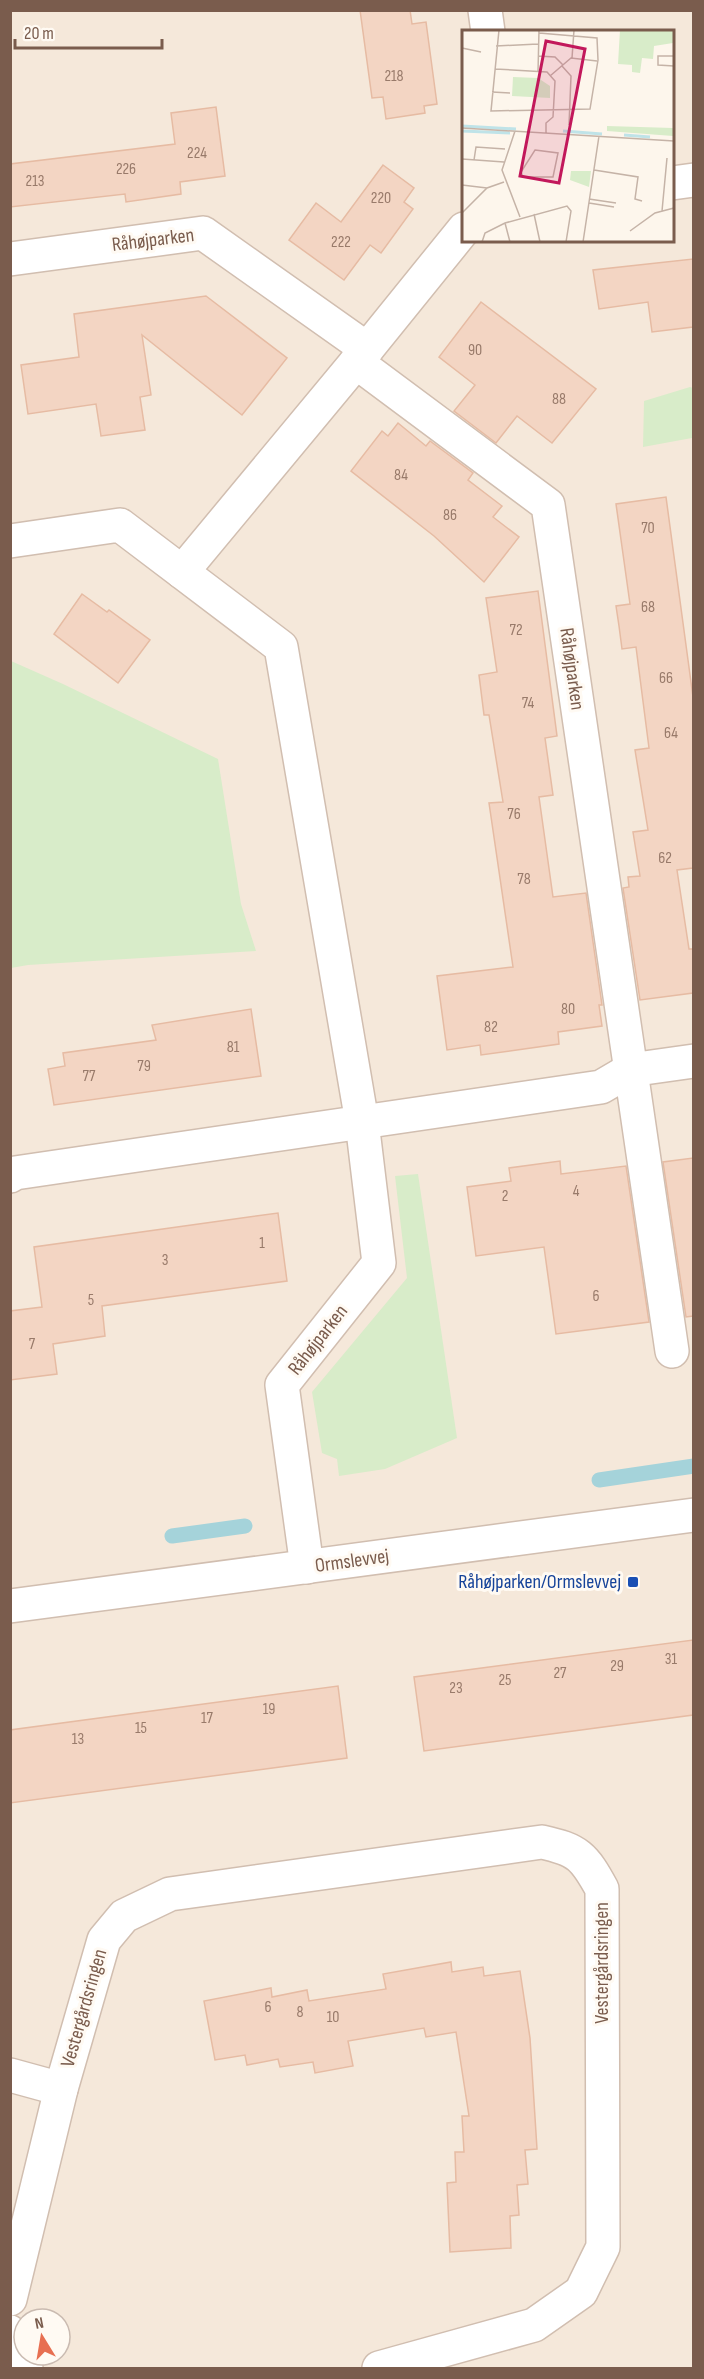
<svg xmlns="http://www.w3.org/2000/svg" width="704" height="2379" viewBox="0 0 704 2379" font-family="'Sofia Sans Condensed',sans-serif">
  <rect width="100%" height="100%" fill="#fdf6ec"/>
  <path fill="#f5e8da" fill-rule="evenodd" d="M11 11H693V2368H11ZM464 32H672V240H464ZM24 2319H60V2355H24Z"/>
  <g fill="#d8ecc9">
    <polygon points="690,387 693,388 693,440 692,438 643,447 644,401"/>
    <polygon points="11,661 63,684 218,759 241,904 256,951 28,965 11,968"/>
    <polygon points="418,1174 457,1438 385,1469 339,1476 337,1459 322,1453 312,1392 407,1278 395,1176"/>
  </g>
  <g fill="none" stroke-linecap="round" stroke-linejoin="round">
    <g stroke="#a5d3da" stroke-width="15">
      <polyline points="599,1480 694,1466"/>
      <polyline points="172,1536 245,1526"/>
    </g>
  </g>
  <g fill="#f3d5c3" stroke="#e6bba3" stroke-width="1.5">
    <polygon points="360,10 410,10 412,24 426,22 437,104 424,106 425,113 386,119 383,97 372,98"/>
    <polygon points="216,107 225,176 180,182 181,194 126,202 125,194 10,207 10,164 175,144 171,113"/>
    <polygon points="383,165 414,188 404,202 413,209 381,253 370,245 344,280 289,240 316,203 341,222"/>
    <polygon points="693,259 693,327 652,332 648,302 599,309 593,270"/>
    <polygon points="206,296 287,358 242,415 142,335 151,395 140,397 145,430 101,436 96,404 28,414 21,365 79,357 74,314"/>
    <polygon points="481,302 596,389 552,443 517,416 496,443 454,411 475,385 439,357"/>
    <polygon points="398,423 426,446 430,441 473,473 468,480 502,506 493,517 519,537 484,582 434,536 351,471 382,431 388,436"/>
    <polygon points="666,497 693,697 693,868 677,870 689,949 693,949 693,993 640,1000 623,888 629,887 628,877 640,876 633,832 648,830 635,750 649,748 636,647 622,649 619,626 616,606 630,604 616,504"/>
    <polygon points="538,591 557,736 545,738 553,795 539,797 553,897 586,893 602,1005 599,1005 602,1026 558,1032 559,1044 481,1055 480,1045 447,1050 437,976 513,967 489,803 503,802 489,715 484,715 479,675 497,672 486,598"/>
    <polygon points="82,594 107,612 109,610 150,640 118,683 54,634"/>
    <polygon points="251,1009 261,1076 54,1105 48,1069 65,1066 63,1053 156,1040 152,1025"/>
    <polygon points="693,1158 693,1316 686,1317 663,1162"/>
    <polygon points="560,1161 561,1174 626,1166 649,1322 556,1334 544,1247 476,1256 467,1187 511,1181 509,1168"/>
    <polygon points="278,1213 287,1281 102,1306 105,1336 53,1344 57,1374 10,1380 10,1311 42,1307 34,1247"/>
    <polygon points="693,1640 693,1715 424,1751 414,1677"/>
    <polygon points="338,1686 347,1758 10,1803 10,1730"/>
    <polygon points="451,1962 452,1972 483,1967 484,1976 520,1971 530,2038 537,2149 525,2150 528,2184 517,2185 519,2215 510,2216 511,2248 450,2252 447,2183 456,2182 455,2152 464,2152 462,2116 469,2116 456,2032 426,2037 424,2028 348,2041 353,2066 315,2073 313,2062 280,2067 278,2059 247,2065 245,2055 215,2060 204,2001 271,1988 272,1997 307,1990 309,2001 386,1989 383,1974"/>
  </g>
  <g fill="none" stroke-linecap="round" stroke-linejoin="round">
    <defs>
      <g id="minor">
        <polyline points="485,10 488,32"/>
        <polyline points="672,183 694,180"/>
        <polyline points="10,259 203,233 367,349"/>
        <polyline points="356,362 548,505 672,1351"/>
        <polyline points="10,541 120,525 281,647 362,1122 379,1263 282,1385 307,1567"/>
        <polyline points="182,572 367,349 464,229"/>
        <polyline points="10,1176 15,1173 601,1087 630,1070 694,1061"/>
        <polyline points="10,2075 61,2089"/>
        <path d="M10 2299 61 2089 104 1940 124 1916 170 1894 542 1842C578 1850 584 1856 602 1889L603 2247 581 2292 534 2325 379 2368"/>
        <polyline points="10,2332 19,2361 26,2368"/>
      </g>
      <polyline id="tertiary" points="10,1606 694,1515"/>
    </defs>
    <use href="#minor" stroke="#d1beb0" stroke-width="36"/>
    <use href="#tertiary" stroke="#d1beb0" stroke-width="36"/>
    <use href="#minor" stroke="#fff" stroke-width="33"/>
    <use href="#tertiary" stroke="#fff" stroke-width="33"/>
  </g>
  <rect fill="#1a4fb4" stroke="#fffaf3" stroke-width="2" x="627" y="1576" width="12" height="12" rx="3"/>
  <g text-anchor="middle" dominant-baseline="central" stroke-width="6" stroke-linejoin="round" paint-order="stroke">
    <g font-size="16" fill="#987a6a">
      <text x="394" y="76">218</text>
      <text x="197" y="153">224</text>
      <text x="126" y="169">226</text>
      <text x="35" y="181">213</text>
      <text x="381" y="198">220</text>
      <text x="341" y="242">222</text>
      <text x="475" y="350">90</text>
      <text x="559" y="399">88</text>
      <text x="401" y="475">84</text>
      <text x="450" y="515">86</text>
      <text x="648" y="528">70</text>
      <text x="648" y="607">68</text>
      <text x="516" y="630">72</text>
      <text x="666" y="678">66</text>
      <text x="528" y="703">74</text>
      <text x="671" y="733">64</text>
      <text x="514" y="814">76</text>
      <text x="665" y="858">62</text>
      <text x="524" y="879">78</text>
      <text x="568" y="1009">80</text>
      <text x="491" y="1027">82</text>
      <text x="233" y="1047">81</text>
      <text x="144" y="1066">79</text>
      <text x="89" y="1076">77</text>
      <text x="576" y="1191">4</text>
      <text x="505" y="1196">2</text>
      <text x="262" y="1243">1</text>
      <text x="165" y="1260">3</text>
      <text x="596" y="1296">6</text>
      <text x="91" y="1300">5</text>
      <text x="32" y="1344">7</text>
      <text x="671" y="1659">31</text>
      <text x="617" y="1666">29</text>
      <text x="560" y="1673">27</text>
      <text x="505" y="1680">25</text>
      <text x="456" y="1688">23</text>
      <text x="269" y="1709">19</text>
      <text x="207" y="1718">17</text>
      <text x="141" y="1728">15</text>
      <text x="78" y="1739">13</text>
      <text x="268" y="2007">6</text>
      <text x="300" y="2012">8</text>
      <text x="333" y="2017">10</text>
    </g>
    <g font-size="20" fill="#7a5c4d" stroke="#fffaf3">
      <text transform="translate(153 240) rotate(-7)">Råhøjparken</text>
      <text transform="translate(572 669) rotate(82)">Råhøjparken</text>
      <text transform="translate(318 1340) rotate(-52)">Råhøjparken</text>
      <text transform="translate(352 1561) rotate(-8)">Ormslevvej</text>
      <text transform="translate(602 1963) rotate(-90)">Vestergårdsringen</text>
      <text transform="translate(84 2008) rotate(-74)">Vestergårdsringen</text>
    </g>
    <g font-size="20" fill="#164399" stroke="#fffaf3" text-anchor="end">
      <text x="621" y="1582">Råhøjparken/Ormslevvej</text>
    </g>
  </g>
  <g transform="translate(462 30)">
    <rect width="212" height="212" fill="#fdf6ec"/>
    <path d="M158 0H211V13L192 16 191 29 180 28 178 43 170 42V35L156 34ZM51 47 76 48 88 56V68L50 66ZM145 96 211 98V106L145 101ZM109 141H129L127 157 108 150Z" fill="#d8ecc9"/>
    <path fill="none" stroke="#bfe3e8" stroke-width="3" d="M0 96 54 99M0 101 48 103M101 101 140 104M162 105 188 107"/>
    <path fill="none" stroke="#c5b3a7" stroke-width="1.5" d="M37 0 29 81 128 79 136 30 135 8 77 3M34 16 76 14M0 18 19 22M76 26 93 27 101 35M212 26H196V35L212 36M110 28 112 0M100 36 109 46 107 95M33 39 85 42 93 51 91 87 84 93V103M76 42 77 0M88 46 109 28 135 31M30 62 48 63M0 98 212 111M53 101 40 140 58 187M73 120 96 123 91 147H61L59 142ZM0 129 42 132M12 130 14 117 43 119M132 140 176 147 173 169 180 171M0 155 25 158M127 169 154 173M127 173 152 177M200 181 205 128M0 183 25 158 42 152M72 184 78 212M43 193 48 212M168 201 193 183 212 178M20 212 23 203 43 193 105 176 109 181 104 212M121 212 137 106"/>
    <path fill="#c2185b" fill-opacity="0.15" stroke="#c2185b" stroke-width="3" d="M84 11 123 19 97 153 58 146Z"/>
    <rect width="212" height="212" fill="none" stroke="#7a5c4d" stroke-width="3"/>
  </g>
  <rect width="704" height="2379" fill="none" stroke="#7a5c4d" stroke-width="24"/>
  <g transform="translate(42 2337) rotate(349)"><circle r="28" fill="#fffaf3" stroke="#cabbb1" stroke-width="1.5"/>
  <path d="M0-4.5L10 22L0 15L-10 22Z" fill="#e76f51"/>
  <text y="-9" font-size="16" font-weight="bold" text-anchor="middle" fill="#7a5c4d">N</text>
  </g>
  <path d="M15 39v9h147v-9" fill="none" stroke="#7a5c4d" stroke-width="3"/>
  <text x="24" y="39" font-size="18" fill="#7a5c4d" stroke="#fffaf3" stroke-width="4.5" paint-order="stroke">20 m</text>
</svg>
